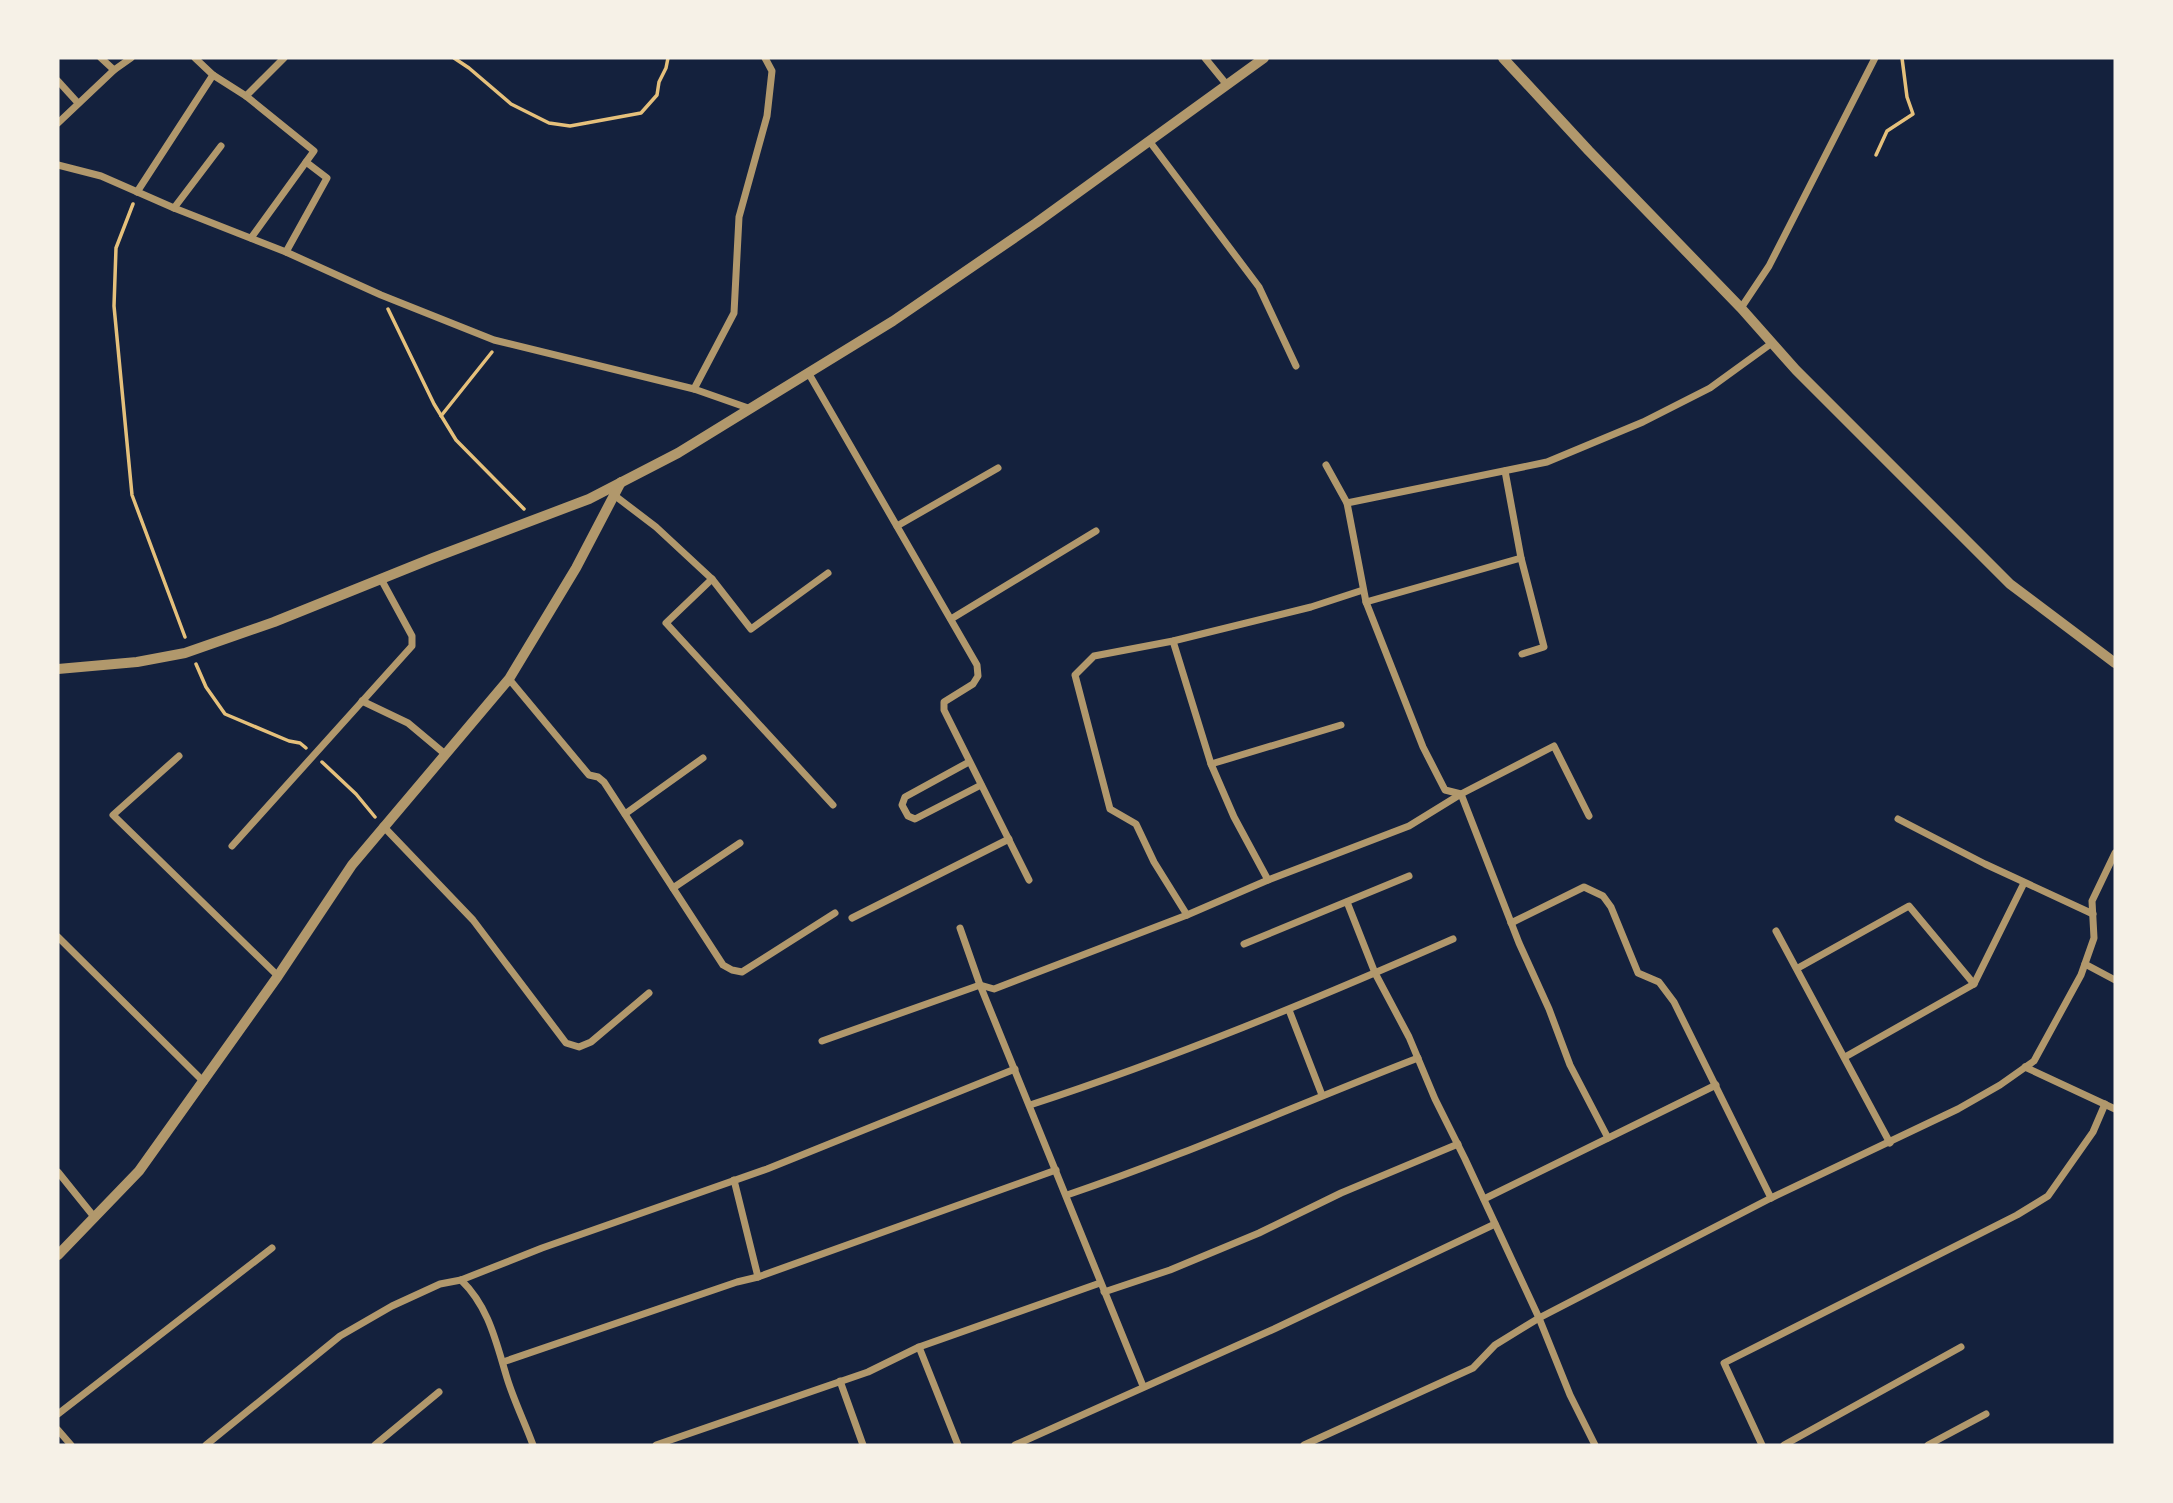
<svg xmlns="http://www.w3.org/2000/svg" width="2173" height="1503" viewBox="0 0 2173 1503" font-family="Cabin,sans-serif">
  <rect width="100%" height="100%" fill="#14213d"/>
  <g fill="none" stroke-linecap="round" stroke-linejoin="round">
    <g stroke="#e5c07b" stroke-width="3.5">
      <polyline points="454,58 469,68 511,104 549,123 570,126 641,113 657,95 659,82 666,68 668,58"/>
      <polyline points="1876,155 1887,131 1913,114 1907,97 1902,58"/>
      <polyline points="133,204 116,248 114,306 132,495 185,637"/>
      <polyline points="388,309 434,404 456,440 524,509"/>
      <polyline points="441,416 492,352"/>
      <polyline points="196,664 206,687 225,714 289,741 300,743 306,748"/>
      <polyline points="322,762 356,794 375,817"/>
    </g>
    <g stroke="#b1986c" stroke-width="7">
      <polyline points="101,58 114,70"/>
      <polyline points="195,58 213,75 246,96 314,151 251,238"/>
      <polyline points="1205,58 1227,85"/>
      <polyline points="58,81 78,103"/>
      <polyline points="246,96 284,58"/>
      <polyline points="58,123 114,70 131,58"/>
      <polyline points="1150,142 1259,287 1296,366"/>
      <polyline points="58,165 101,176 174,208 286,252 381,295 494,340 694,389 751,409"/>
      <polyline points="137,192 213,75"/>
      <polyline points="174,208 221,146"/>
      <polyline points="286,252 327,178 306,162"/>
      <polyline points="1741,308 1769,266 1875,58"/>
      <polyline points="809,374 977,665 978,676 973,684 944,702 944,710 1029,880"/>
      <polyline points="694,389 734,313 739,217 767,116 772,71 765,58"/>
      <polyline points="1326,465 1347,503 1366,602 1521,558 1505,471"/>
      <polyline points="614,495 656,527 712,579 751,629 828,573"/>
      <polyline points="1347,503 1547,462 1643,422 1710,388 1772,343"/>
      <polyline points="897,526 998,468"/>
      <polyline points="1521,558 1544,647 1522,654"/>
      <polyline points="712,579 666,623 833,805"/>
      <polyline points="1366,602 1423,747 1445,790 1461,794 1554,746 1589,816"/>
      <polyline points="951,619 1096,531"/>
      <polyline points="509,679 589,775 598,777 604,782 723,965 732,970 742,972 835,913"/>
      <polyline points="362,701 408,723 445,754"/>
      <polyline points="179,756 113,815 278,976"/>
      <polyline points="969,762 905,797 902,805 908,816 915,819 981,785"/>
      <polyline points="1211,764 1341,725"/>
      <polyline points="625,814 703,758"/>
      <polyline points="1898,819 1985,864 2093,914"/>
      <polyline points="383,826 473,920 566,1043 579,1047 591,1042 649,993"/>
      <polyline points="232,846 412,646 412,636 381,579"/>
      <polyline points="1268,880 1409,826 1461,794 1519,943 1549,1009 1570,1065 1608,1138"/>
      <polyline points="673,888 740,843"/>
      <polyline points="1347,902 1375,973 1409,1037 1435,1099 1465,1159 1539,1318 1570,1395 1595,1445"/>
      <polyline points="1187,915 1154,862 1136,824 1110,809 1075,675 1094,656 1173,641 1311,607 1363,590"/>
      <polyline points="852,918 1009,839"/>
      <polyline points="1511,923 1584,887 1603,896 1611,907 1638,973 1659,982 1674,1002 1771,1198"/>
      <polyline points="960,928 980,985 1143,1386"/>
      <polyline points="1776,931 1890,1143"/>
      <polyline points="58,937 204,1082"/>
      <polyline points="1244,944 1409,876"/>
      <polyline points="2085,964 2115,980"/>
      <polyline points="1798,968 1909,906 1974,984"/>
      <polyline points="1289,1010 1322,1095"/>
      <polyline points="822,1041 980,985 994,989 1187,915 1268,880 1234,817 1211,764 1173,641"/>
      <polyline points="1845,1057 1974,984 2024,883"/>
      <polyline points="2025,1067 2115,1109"/>
      <path d="M1030 1105C1174 1058 1314 1000 1453 939"/>
      <polyline points="58,1172 95,1218"/>
      <polyline points="734,1180 758,1277"/>
      <path d="M1067 1195C1186 1155 1301 1103 1418 1058"/>
      <polyline points="1484,1199 1716,1085"/>
      <path d="M461 1280C489 1307 496 1342 507 1378 514 1401 525 1423 533 1445"/>
      <polyline points="1104,1292 1170,1270 1259,1233 1341,1193 1458,1144"/>
      <polyline points="919,1347 958,1445"/>
      <polyline points="503,1362 737,1282 758,1277 1056,1170"/>
      <polyline points="840,1381 863,1445"/>
      <polyline points="58,1414 272,1248"/>
      <polyline points="58,1430 71,1445"/>
      <polyline points="206,1445 340,1336 392,1306 440,1284 461,1280 542,1248 767,1169 1015,1069"/>
      <polyline points="375,1445 439,1392"/>
      <polyline points="656,1445 868,1372 919,1347 1100,1283"/>
      <polyline points="1015,1445 1274,1329 1495,1224"/>
      <polyline points="1304,1445 1473,1368 1495,1345 1539,1318 1771,1198 1958,1109 2000,1085 2034,1061 2081,975 2094,938 2092,901 2115,853"/>
      <polyline points="1762,1445 1724,1363 2017,1215 2048,1196 2093,1132 2105,1104"/>
      <polyline points="1784,1445 1961,1347"/>
      <polyline points="1928,1445 1986,1414"/>
    </g>
    <g stroke="#b1986c" stroke-width="10">
      <polyline points="1503,58 1589,151 1741,308 1796,370 2010,584 2115,663"/>
      <polyline points="58,669 137,662 185,653 274,622 433,558 589,499 678,453 893,321 1036,223 1264,58"/>
      <polyline points="58,1255 139,1171 278,976 352,865 509,679 576,568 621,482"/>
    </g>
  </g>
  <rect width="2173" height="1503" fill="none" stroke="#f6f1e7" stroke-width="119"/>
</svg>
